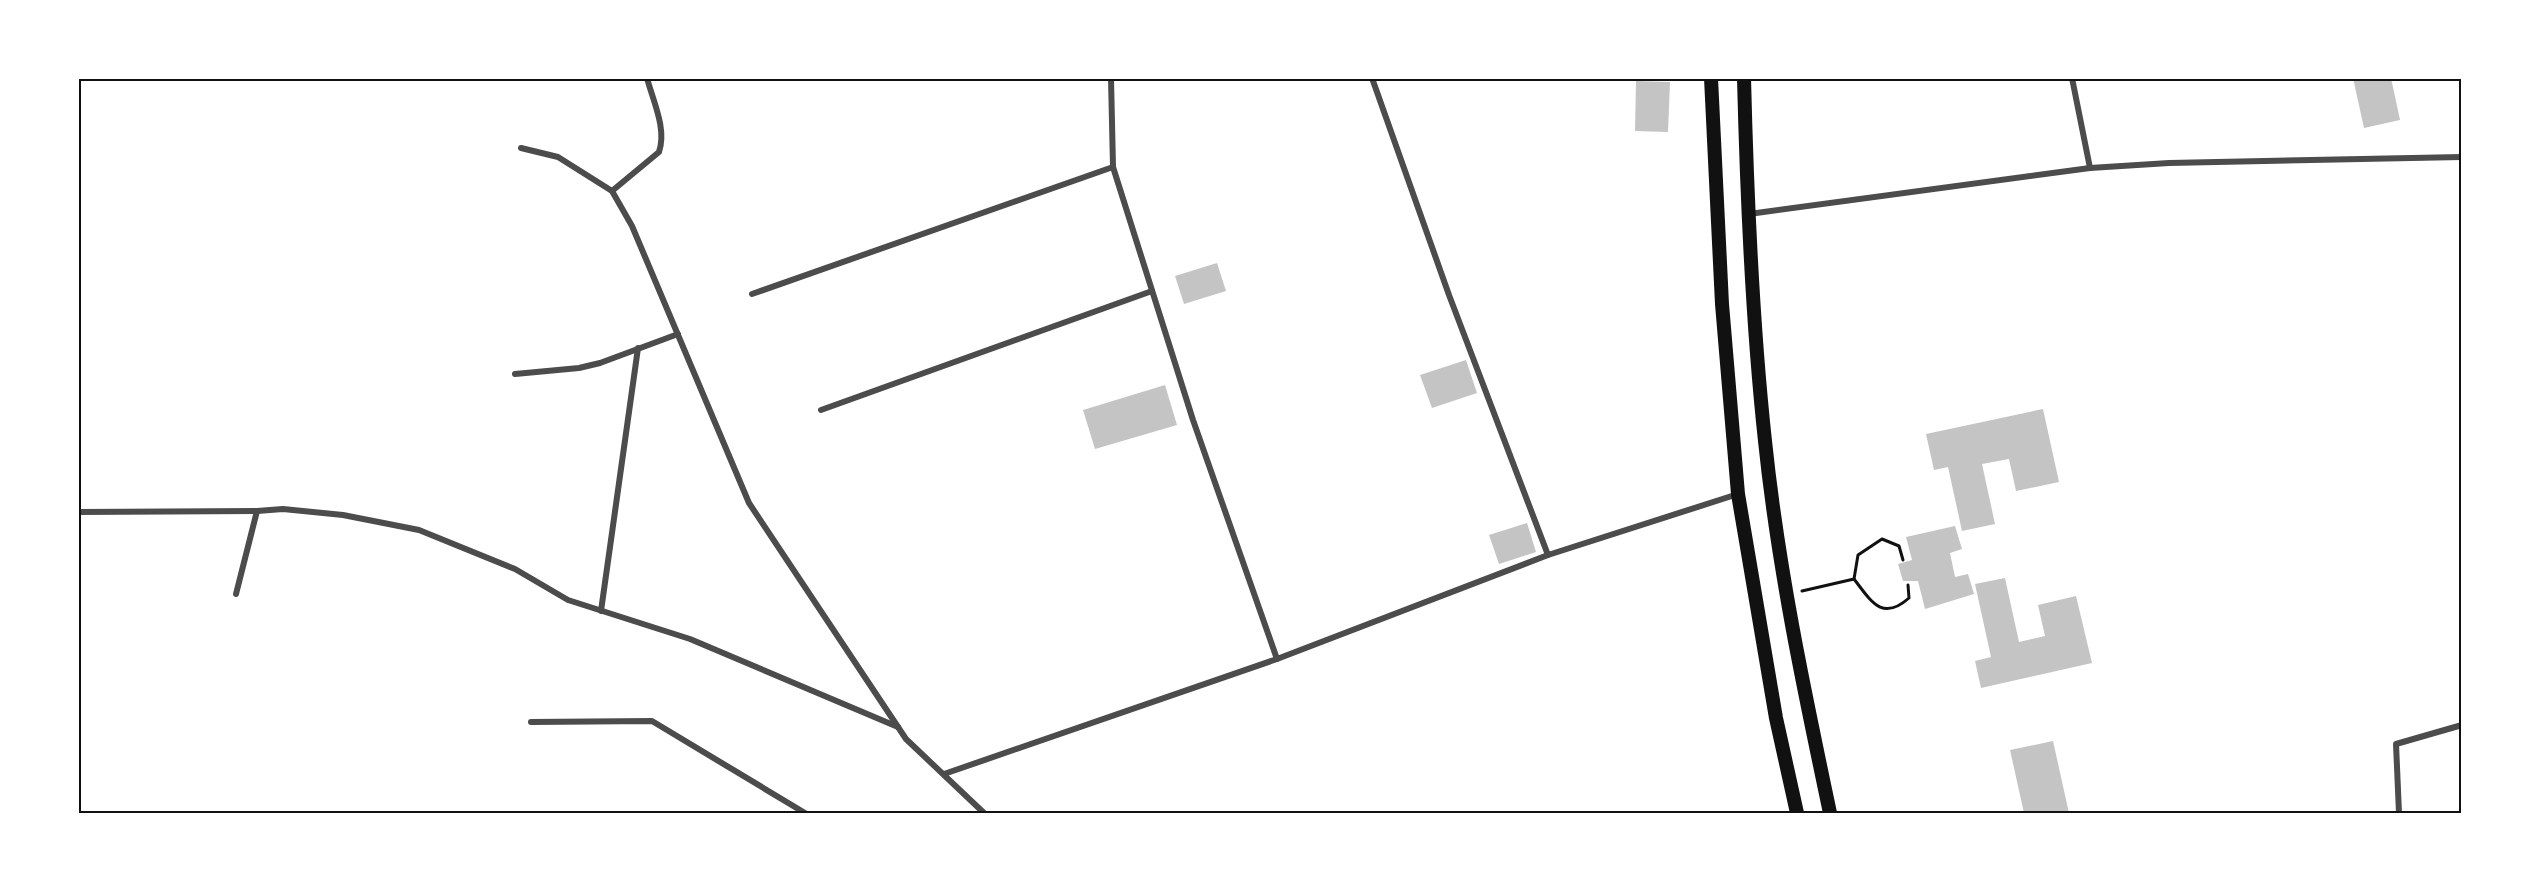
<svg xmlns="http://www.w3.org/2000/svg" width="2540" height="891" viewBox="0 0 2540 891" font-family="'Noto Sans',sans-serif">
  <rect width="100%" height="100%" fill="#fff"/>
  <g fill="#c4c4c4">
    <polygon points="2353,78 2391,78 2400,120 2364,128"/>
    <polygon points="1636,81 1670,82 1668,132 1635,131"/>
    <polygon points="1217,263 1226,291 1184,304 1175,276"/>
    <polygon points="1466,360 1477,393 1432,408 1420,375"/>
    <polygon points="1165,385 1177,425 1095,449 1083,410"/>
    <polygon points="2043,409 2059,482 2016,491 2009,459 1982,464 1995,524 1962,531 1948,467 1934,470 1926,434"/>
    <polygon points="1527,523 1536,552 1499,564 1489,535"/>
    <polygon points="1955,526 1962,549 1950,553 1955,577 1968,574 1974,594 1925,609 1918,581 1903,581 1898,564 1912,560 1906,537"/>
    <polygon points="2005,578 2019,642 2045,636 2038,605 2076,596 2092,663 1981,688 1975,661 1991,657 1975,584"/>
    <polygon points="2053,741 2069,813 2024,813 2010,750"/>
  </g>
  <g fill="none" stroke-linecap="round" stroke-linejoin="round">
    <g stroke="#111" stroke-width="3">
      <path d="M1854 579C1871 601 1882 622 1909 598L1908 585"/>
      <polyline points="1802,591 1854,579 1858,555 1882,539 1899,546 1903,560"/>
    </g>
    <g stroke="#4c4c4c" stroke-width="6">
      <polyline points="1111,78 1113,167 1193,420 1277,659"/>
      <polyline points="1372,78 1449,295 1548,555"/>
      <polyline points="2072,78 2090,168"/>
      <polyline points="521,148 558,157 612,191 632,226 749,503 906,739 984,813"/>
      <path d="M612 191 659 152C667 129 653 101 647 78"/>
      <polyline points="1749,214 2090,168 2169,163 2462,157"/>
      <polyline points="752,294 1113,167"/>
      <polyline points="515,374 579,368 600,363 678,334"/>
      <polyline points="821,410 1152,291"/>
      <polyline points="78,512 257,511 283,509 343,515 419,530 515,569 568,600 690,639 898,727"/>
      <polyline points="236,594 257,511"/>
      <polyline points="601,611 638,348"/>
      <polyline points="531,722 652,721 805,813"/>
      <polyline points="944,774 1277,659 1548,555 1738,494"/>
      <polyline points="2399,813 2396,744 2462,725"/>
    </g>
    <g stroke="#111" stroke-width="14">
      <polyline points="1711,78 1722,304 1738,494 1776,718 1797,813"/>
      <path d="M1744 78C1747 199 1752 321 1765 441 1778 567 1804 690 1830 813"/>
    </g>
  </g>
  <rect width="2540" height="891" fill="none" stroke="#ffffff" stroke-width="159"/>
  <rect x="80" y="80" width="2380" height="732" fill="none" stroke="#111" stroke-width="2"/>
</svg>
